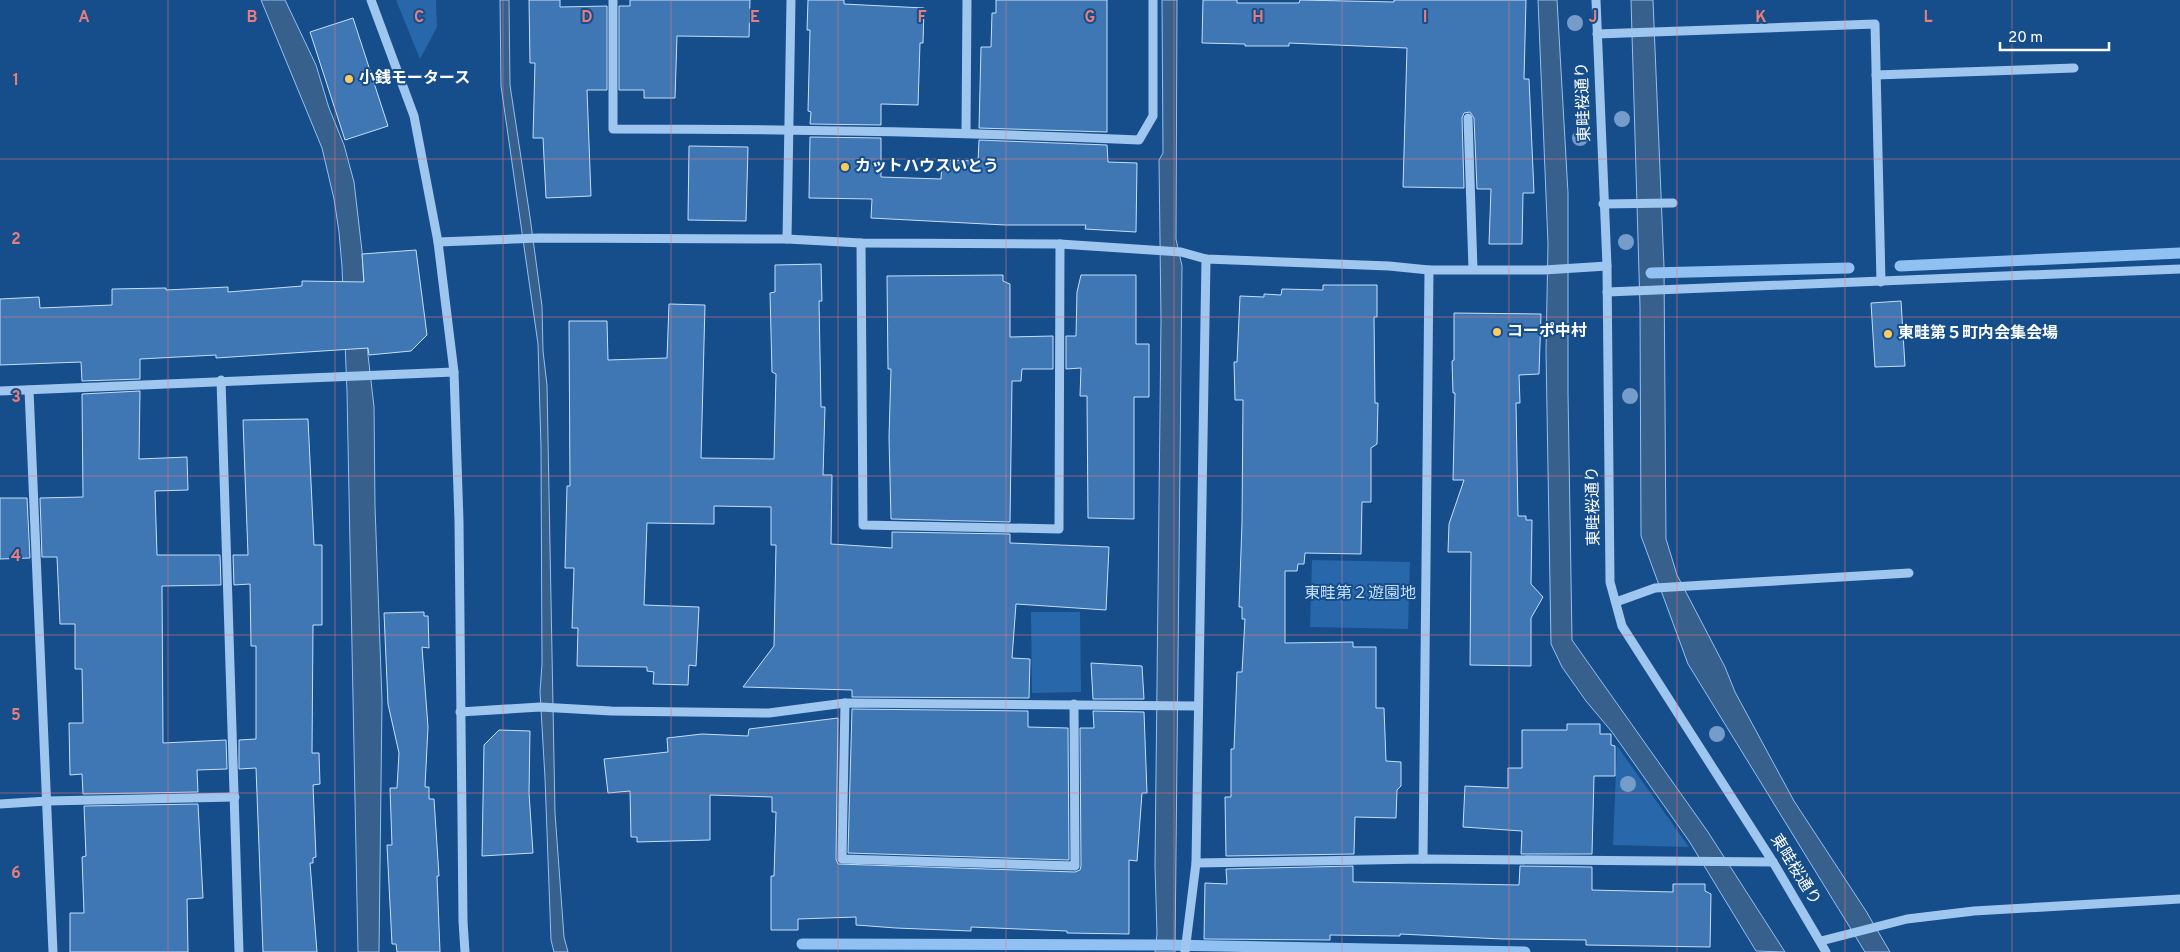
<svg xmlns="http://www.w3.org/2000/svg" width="2180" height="952" viewBox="0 0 2180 952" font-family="Overpass,'Noto Sans JP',sans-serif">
  <rect width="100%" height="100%" fill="#164d8b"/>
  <g fill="#2867aa">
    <polygon points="396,0 436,0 437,27 420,59"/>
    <polygon points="1312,560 1410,562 1408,629 1310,627"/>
    <polygon points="1031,612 1080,612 1081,692 1032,693"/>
    <polygon points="1617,746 1689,847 1613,845"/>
  </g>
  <g fill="#37608d" stroke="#91c1f2">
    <polygon points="261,0 285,0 316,65 329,108 344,145 354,182 362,251 368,355 374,407 375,506 382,701 379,952 358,952 347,392 342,267 339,232 334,199 322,148"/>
    <polygon points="500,0 509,0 510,85 530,217 542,306 543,351 547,385 555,813 564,937 568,952 554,952 551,940 545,778 540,692 542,664 541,447 538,344 501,86"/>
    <polygon points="1162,0 1177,0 1176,239 1182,266 1175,952 1155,952 1157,934 1155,866 1161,320 1159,160 1163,153"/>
    <polygon points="1538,0 1557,0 1568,193 1568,393 1572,640 1708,832 1785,952 1756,951 1689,841 1612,732 1586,701 1562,667 1551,644 1546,351 1548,244"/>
    <polygon points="1631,0 1653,0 1664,267 1666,539 1677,575 1725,667 1735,692 1794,801 1866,911 1890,952 1865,952 1688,664 1641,536 1640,307"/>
  </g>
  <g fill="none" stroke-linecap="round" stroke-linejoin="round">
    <g stroke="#91c1f2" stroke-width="11">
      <polyline points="1900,266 2180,253"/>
      <polyline points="1651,273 1849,268"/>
      <polyline points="802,944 1167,945 1525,952"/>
    </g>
  </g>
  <g fill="#3e77b4" stroke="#c5dffb">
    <polygon points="529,0 560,0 560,7 607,6 607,90 587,90 591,196 546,198 543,138 533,138 535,63 530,63"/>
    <polygon points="630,0 750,0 749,37 677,36 675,98 644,98 644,90 619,90 619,6 630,6"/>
    <polygon points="808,0 844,0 844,4 924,8 923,43 920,43 918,105 881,104 881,125 810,124 811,112 808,111 810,30 807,30"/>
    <polygon points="996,0 1107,0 1107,132 979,128 981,47 991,47 992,13 996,13"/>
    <polygon points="1203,0 1237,0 1237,3 1299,3 1300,0 1394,2 1394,0 1526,0 1524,79 1529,79 1534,193 1523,193 1522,244 1489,244 1491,189 1477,189 1474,118 1470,112 1464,113 1462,118 1464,188 1403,187 1407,48 1289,43 1289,46 1245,46 1245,44 1202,43"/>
    <polygon points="353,18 388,126 345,140 310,32"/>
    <polygon points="810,137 881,138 881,177 941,179 942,160 978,161 979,140 1107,145 1108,162 1137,163 1136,232 1085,229 1086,225 1005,225 871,218 872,199 809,198"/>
    <polygon points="689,146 748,147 746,221 688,220"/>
    <polygon points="416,250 427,335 411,351 369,355 368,348 216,358 216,355 140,359 140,379 82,381 81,362 0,365 0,299 39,297 40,308 112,305 112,289 166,288 166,290 228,287 228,292 302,286 302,281 364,282 362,254"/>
    <polygon points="821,264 822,301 819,301 821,407 825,407 823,475 832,475 831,544 892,548 892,532 1010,534 1010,543 1109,547 1106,610 1016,604 1012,658 1030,659 1029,698 852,697 852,690 743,687 774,646 776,545 771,545 771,507 714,506 714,524 647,523 644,605 699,607 696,666 689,665 688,685 653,684 654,672 647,671 647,667 577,666 578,628 572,628 574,568 565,568 567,486 570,486 569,321 607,321 608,360 667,358 669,304 705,305 701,458 774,459 776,374 772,372 770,293 775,292 775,265"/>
    <polygon points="1003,275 1003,281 1010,284 1010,337 1053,336 1053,369 1022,369 1021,381 1012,381 1010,522 891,519 889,437 891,369 888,369 887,276"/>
    <polygon points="1081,275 1136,275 1136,344 1149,344 1149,397 1134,397 1134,519 1088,518 1087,396 1080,396 1081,368 1066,369 1066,336 1076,336 1077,292"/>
    <polygon points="1323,285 1377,285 1377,317 1374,317 1375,403 1378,403 1377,444 1371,448 1371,502 1362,502 1361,554 1305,553 1304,564 1298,564 1297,571 1285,571 1285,643 1353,642 1353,647 1376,647 1376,708 1384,708 1386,761 1401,762 1401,786 1397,790 1396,818 1355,817 1354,854 1226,856 1225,797 1231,797 1231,749 1234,749 1237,672 1242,672 1245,619 1242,619 1242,607 1239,607 1242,523 1243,400 1235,400 1234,362 1237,362 1240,296 1264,297 1264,294 1281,295 1282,289 1323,290"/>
    <polygon points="1901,301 1905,366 1875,367 1871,303"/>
    <polygon points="1454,313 1541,314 1539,374 1519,375 1520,403 1516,403 1518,516 1526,516 1526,520 1532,520 1531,584 1543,597 1531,618 1531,666 1470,665 1471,552 1448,552 1449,524 1464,480 1453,480 1455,393 1453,393 1452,361 1454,360"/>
    <polygon points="140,391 139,459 187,457 188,490 155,491 157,555 220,555 221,585 162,586 163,743 226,740 227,769 197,770 198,792 83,794 82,774 70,775 69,723 83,723 82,669 75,669 75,624 60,624 57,557 42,557 40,498 83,497 82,394"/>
    <polygon points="308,419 314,545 322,545 322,625 313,625 312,753 319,753 320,784 313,785 316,857 313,858 313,863 310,863 317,952 263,952 256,768 239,769 239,740 256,739 256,646 251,646 250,584 234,585 233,555 248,555 243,420"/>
    <polygon points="0,498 27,498 30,558 0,559"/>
    <polygon points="424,612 424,616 428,616 429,648 422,647 428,727 425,787 429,787 429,799 434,799 439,876 437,876 440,952 397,952 396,944 392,944 387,845 392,845 390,788 397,788 399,753 388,704 384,613"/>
    <polygon points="1091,663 1142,666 1144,699 1093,699"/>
    <polygon points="852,709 1028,711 1028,727 1068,728 1069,860 848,853"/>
    <polygon points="1093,711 1144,712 1147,793 1142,793 1137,861 1129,860 1129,934 1067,933 1067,931 971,927 971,931 896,928 856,925 856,917 798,919 798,930 771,930 771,876 774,876 776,812 772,812 772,797 710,795 710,840 637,842 637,837 631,837 630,791 608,793 604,759 668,752 667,738 702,734 748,736 749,729 838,718 836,859 838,864 1075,872 1080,870 1081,866 1080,728 1094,728"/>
    <polygon points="1567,724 1600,724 1600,734 1611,734 1611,745 1615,746 1615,776 1594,776 1592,854 1521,854 1522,831 1463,827 1465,786 1508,788 1508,768 1522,768 1522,730 1567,730"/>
    <polygon points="499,730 530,731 529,793 533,853 482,856 484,745"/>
    <polygon points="198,804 203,898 187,899 188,952 70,952 70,913 84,913 82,857 86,856 84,806"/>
    <polygon points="1353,866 1353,882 1519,885 1520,866 1592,867 1592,890 1673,892 1673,884 1705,884 1705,891 1711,894 1710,947 1586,945 1586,940 1502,939 1400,934 1400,936 1330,935 1330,940 1204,939 1205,883 1227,884 1226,869"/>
  </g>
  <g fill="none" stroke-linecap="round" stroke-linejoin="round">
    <g stroke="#9fc6ef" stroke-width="9">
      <polyline points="371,0 414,116 438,242 454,372 459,521 463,921 465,952"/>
      <path d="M613 0V129C789 129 963 132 1139 140L1153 116V0"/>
      <polyline points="1596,0 1607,266 1610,582 1622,626 1773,862 1826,952"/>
      <polyline points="1597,34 1875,24 1881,282"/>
      <polyline points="1876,75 2074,68"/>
      <polyline points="1468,118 1473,269"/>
      <polyline points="966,132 967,0"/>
      <polyline points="1603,204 1673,203"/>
      <polyline points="787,239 791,0"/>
      <polyline points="438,242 539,238 787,239 861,243 1060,244 1181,252 1206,259 1389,266 1429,270 1544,270 1607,266"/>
      <polyline points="861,243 863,525 1059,529 1060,244"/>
      <polyline points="1607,292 2180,269"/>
      <polyline points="221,380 239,952"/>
      <polyline points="29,390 53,952"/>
      <polyline points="0,391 454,372"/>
      <polyline points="1616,602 1655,588 1909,573"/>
      <polyline points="845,703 842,859 1075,866 1074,704"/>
      <polyline points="460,712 540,707 611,711 769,713 845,703 1198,706"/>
      <polyline points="0,804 47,801 235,797"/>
      <polyline points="1423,859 1429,270"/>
      <polyline points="1196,863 1423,859 1773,862"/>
      <polyline points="1821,941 1907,919 1974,911 2180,899"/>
      <polyline points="1185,952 1196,863 1206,259"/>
    </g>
  </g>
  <g fill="#769dc9">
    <circle cx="1575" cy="23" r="8"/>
    <circle cx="1622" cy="119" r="8"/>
    <circle cx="1580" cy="138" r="8"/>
    <circle cx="1626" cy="242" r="8"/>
    <circle cx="1630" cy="396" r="8"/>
    <circle cx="1717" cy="734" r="8"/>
    <circle cx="1628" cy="784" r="8"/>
  </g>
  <path fill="none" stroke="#e67e7e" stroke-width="1" stroke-opacity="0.55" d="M168 0V952M335 0V952M503 0V952M671 0V952M838 0V952M1006 0V952M1174 0V952M1342 0V952M1509 0V952M1677 0V952M1845 0V952M2012 0V952M0 159H2180M0 317H2180M0 476H2180M0 635H2180M0 793H2180"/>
  <g fill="#ffcb5d" stroke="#164d8b" stroke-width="2">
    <circle cx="349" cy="79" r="5"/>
    <circle cx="845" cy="167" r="5"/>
    <circle cx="1497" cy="332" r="5"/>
    <circle cx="1888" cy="334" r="5"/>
  </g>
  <g text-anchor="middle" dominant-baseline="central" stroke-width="4" stroke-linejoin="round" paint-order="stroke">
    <g font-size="16" font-weight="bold" fill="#fff" stroke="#164d8b" text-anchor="start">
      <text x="359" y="79">小銭モータース</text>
      <text x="855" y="167">カットハウスいとう</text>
      <text x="1507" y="332">コーポ中村</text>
      <text x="1898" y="334">東畦第５町内会集会場</text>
    </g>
    <g font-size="16" fill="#fff" stroke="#164d8b">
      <text transform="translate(1584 102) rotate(-92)">東畦桜通り</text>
      <text transform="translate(1594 506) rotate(-91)">東畦桜通り</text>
      <text transform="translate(1795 870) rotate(58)">東畦桜通り</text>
    </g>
    <g font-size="16" fill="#c5dffb" stroke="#164d8b">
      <text x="1360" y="594">東畦第２遊園地</text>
    </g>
  </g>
  <g font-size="16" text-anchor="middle" font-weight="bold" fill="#e67e7e" stroke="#164d8b" stroke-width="4" stroke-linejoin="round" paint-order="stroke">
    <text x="84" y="22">A</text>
    <text x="252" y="22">B</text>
    <text x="419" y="22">C</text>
    <text x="587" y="22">D</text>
    <text x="755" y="22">E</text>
    <text x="922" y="22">F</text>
    <text x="1090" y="22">G</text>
    <text x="1258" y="22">H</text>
    <text x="1425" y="22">I</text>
    <text x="1593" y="22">J</text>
    <text x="1761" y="22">K</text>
    <text x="1928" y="22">L</text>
    <text x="16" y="85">1</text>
    <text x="16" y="244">2</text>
    <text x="16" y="402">3</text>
    <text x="16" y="561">4</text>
    <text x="16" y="720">5</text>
    <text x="16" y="878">6</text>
  </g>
  <path d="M2000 42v8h109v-8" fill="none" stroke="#ffffff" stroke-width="2.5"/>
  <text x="2008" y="42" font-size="15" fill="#ffffff" stroke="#164d8b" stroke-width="4" paint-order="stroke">20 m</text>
</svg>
